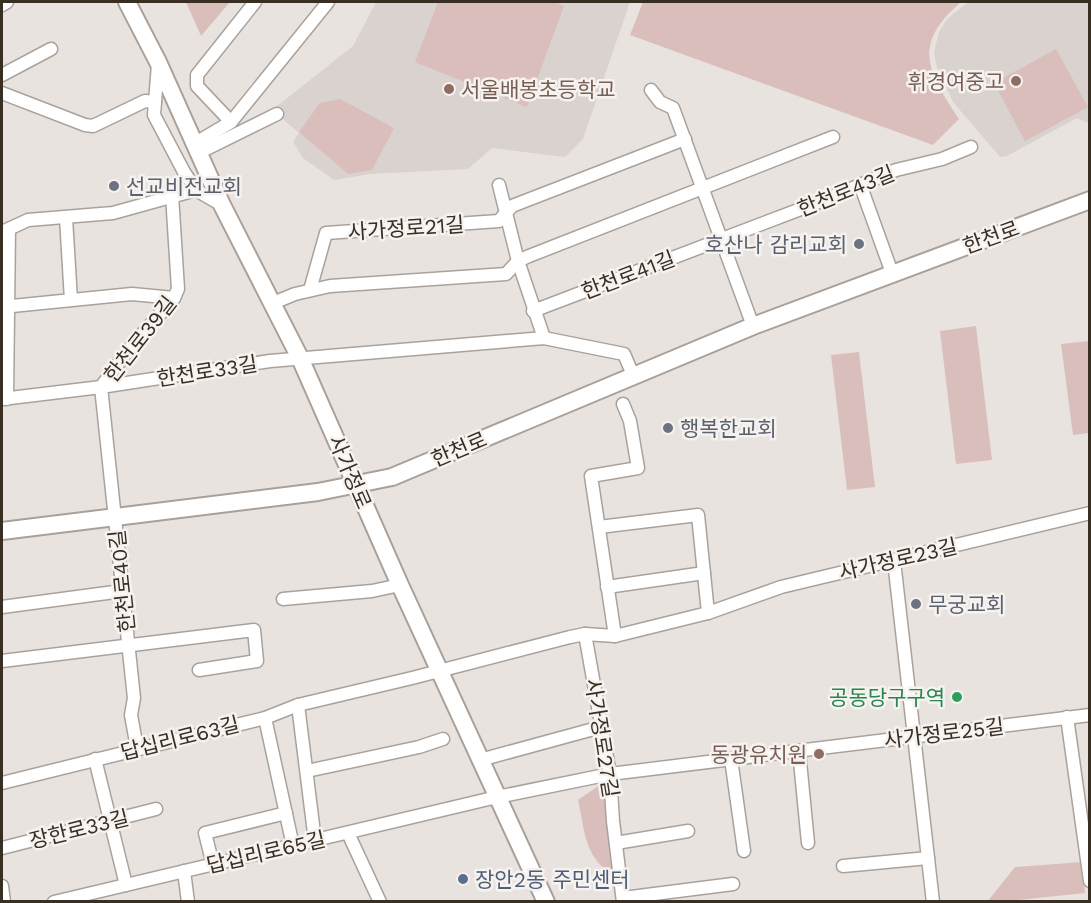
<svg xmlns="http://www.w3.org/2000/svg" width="1091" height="903" viewBox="0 0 1091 903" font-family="'Work Sans','Noto Sans KR',sans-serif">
  <rect width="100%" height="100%" fill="#e9e3e0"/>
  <g fill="#d9d2ce">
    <polygon points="376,2 630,2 583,139 565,157 492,148 468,169 370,174 334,180 303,158 293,142 299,133 272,110 353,46"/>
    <polygon points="968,2 1089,2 1089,123 1077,118 1007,156 1000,157 953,102 936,64 934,52 939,32 947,19"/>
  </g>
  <g fill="#d9bebb">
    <polygon points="186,2 230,2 201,36"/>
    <polygon points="438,2 554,2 564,6 527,107 415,62"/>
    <path d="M643 2H961C911 45 928 72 959 119L933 145 630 35Z"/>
    <polygon points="1056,49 1088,107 1025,141 994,83"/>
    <polygon points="340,99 394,128 372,170 348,174 299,132 320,103"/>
    <polygon points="976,326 992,460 956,464 940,331"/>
    <polygon points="1089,341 1089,433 1073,435 1061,344"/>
    <polygon points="859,352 875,487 847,490 831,355"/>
    <path d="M604 782 616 876C584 860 585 831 578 800Z"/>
    <polygon points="1082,862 1085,893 1008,901 987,902 1015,867"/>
  </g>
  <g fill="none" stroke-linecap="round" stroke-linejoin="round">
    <defs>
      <g id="minor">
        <polyline points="2,5 7,2"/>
        <polyline points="158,64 154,115 184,172 196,190 222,205"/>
        <polyline points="2,75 51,49"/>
        <polyline points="651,90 660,102 673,108 753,326"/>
        <polyline points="2,93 85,125 93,126 145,101 155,102"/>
        <polyline points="231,122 197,86 197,75 255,2"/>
        <polyline points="194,144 231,122 328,2"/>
        <polyline points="198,153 277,114"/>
        <polyline points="860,184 892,273"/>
        <polyline points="499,185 518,261 544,338"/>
        <polyline points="66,218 71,300"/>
        <polyline points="2,232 28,220 113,213 196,190"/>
        <polyline points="310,290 326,233 499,221 512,206 685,139"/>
        <polyline points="273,303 295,294 330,286 506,274 518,261 529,256 833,137"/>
        <polyline points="2,307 132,294 174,298"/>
        <polyline points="533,311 827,199 896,170 942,159 971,147"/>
        <polyline points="2,399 101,387 270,361 544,338 624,354 633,375"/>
        <polyline points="7,399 9,229"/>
        <polyline points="599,527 698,515 708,613"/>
        <polyline points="894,561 933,902"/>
        <polyline points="607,587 704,573"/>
        <polyline points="283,599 372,591 400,585"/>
        <polyline points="2,607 122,591"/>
        <polyline points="585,634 610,774 613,821 623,902"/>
        <polyline points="615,636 591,476 638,468 630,421 623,404"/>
        <polyline points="2,661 254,630 257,661 199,670"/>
        <polyline points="298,705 315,841"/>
        <polyline points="1067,717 1090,881"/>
        <polyline points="265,718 293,846"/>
        <polyline points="137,748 131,715 134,698 101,387 129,349 174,298 178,289 172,195"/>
        <polyline points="799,751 808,843"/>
        <polyline points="95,759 126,885"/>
        <polyline points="731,759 744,851"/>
        <polyline points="480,760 601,727"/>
        <polyline points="307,771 419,747 443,739"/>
        <polyline points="2,783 265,718 298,705 412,678 570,637 585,634 615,636 708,613 781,587 1090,513"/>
        <polyline points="348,833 380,902"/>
        <polyline points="616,843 688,831"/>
        <polyline points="2,848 156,809"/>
        <polyline points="213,865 205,833 286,813"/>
        <polyline points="843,866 928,858"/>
        <polyline points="184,871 188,902"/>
        <polyline points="2,886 4,902"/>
        <polyline points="623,898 733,884"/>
        <polyline points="54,902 497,797 610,774 1090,715"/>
      </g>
      <g id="secondary">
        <polyline points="127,2 158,62 222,205 300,358 400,585 546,902"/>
        <polyline points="2,531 318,492 392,477 753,326 1090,200"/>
      </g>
    </defs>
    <use href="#minor" stroke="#a9a29c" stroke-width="15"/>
    <use href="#secondary" stroke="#aba097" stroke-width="20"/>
    <use href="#minor" stroke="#fff" stroke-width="12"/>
    <use href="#secondary" stroke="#fff" stroke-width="16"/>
  </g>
  <g fill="#8d6e63" stroke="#f6f2f0" stroke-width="2">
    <circle cx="1016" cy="81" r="6"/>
    <circle cx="449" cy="89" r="6"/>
    <circle cx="819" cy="754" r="6"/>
  </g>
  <g fill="#6b7280" stroke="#f6f2f0" stroke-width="2">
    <circle cx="114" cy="186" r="6"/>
    <circle cx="859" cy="244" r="6"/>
    <circle cx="668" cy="428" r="6"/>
    <circle cx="916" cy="604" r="6"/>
  </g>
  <circle fill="#2e9e5b" stroke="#f6f2f0" stroke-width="2" cx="957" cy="697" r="6"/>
  <circle fill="#5c6f8a" stroke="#f6f2f0" stroke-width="2" cx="463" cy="879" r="6"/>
  <g text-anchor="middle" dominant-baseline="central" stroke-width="5" stroke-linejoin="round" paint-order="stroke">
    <g font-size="21" fill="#785e54" stroke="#f6f2f0" text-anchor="end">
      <text x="1004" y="81">휘경여중고</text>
      <text x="461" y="89" text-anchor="start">서울배봉초등학교</text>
      <text x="807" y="754">동광유치원</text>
    </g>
    <g font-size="21" fill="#5b616d" stroke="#f6f2f0" text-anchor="start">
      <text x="126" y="186">선교비전교회</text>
      <text x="847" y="244" text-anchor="end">호산나 감리교회</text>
      <text x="680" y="428">행복한교회</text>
      <text x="928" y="604">무궁교회</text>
    </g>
    <g font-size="21" fill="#382e22" stroke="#f6f2f0">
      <text transform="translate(846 191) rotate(-22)">한천로43길</text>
      <text transform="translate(406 228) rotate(-4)">사가정로21길</text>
      <text transform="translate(991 237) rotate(-20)">한천로</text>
      <text transform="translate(628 275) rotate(-21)">한천로41길</text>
      <text transform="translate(140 339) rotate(-52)">한천로39길</text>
      <text transform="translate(207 371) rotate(-9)">한천로33길</text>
      <text transform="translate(459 449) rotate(-23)">한천로</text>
      <text transform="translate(350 472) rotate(67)">사가정로</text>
      <text transform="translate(898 559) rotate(-13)">사가정로23길</text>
      <text transform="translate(122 581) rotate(-96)">한천로40길</text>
      <text transform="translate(944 733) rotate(-7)">사가정로25길</text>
      <text transform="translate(180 738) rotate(-14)">답십리로63길</text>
      <text transform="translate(602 738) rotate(81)">사가정로27길</text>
      <text transform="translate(79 829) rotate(-14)">장한로33길</text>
      <text transform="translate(266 852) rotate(-13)">답십리로65길</text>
    </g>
    <g font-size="21" fill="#27864d" stroke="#f6f2f0" text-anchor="end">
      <text x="945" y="697">공동당구구역</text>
    </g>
    <g font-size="21" fill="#4e5e75" stroke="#f6f2f0" text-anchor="start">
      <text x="475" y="879">장안2동 주민센터</text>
    </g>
  </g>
  <rect width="1091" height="903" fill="none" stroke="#382e22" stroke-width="6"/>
</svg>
